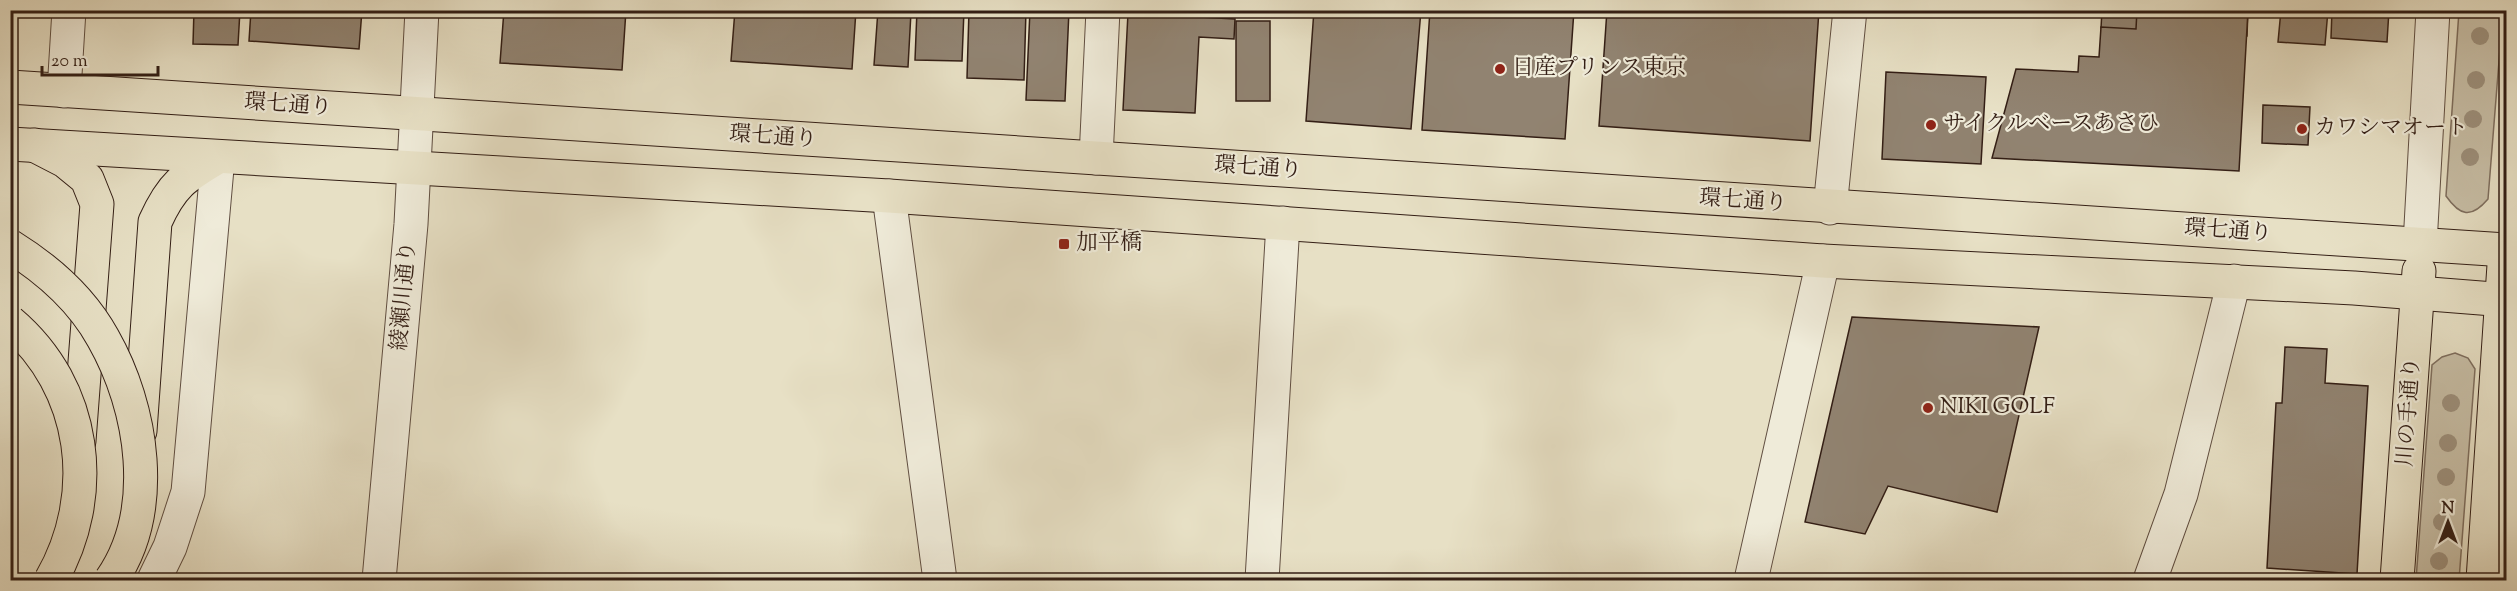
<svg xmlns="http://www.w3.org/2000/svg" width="2517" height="591" viewBox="0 0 2517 591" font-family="'Sorts Mill Goudy','Noto Serif JP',serif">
  <rect width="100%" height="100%" fill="#e7e0c5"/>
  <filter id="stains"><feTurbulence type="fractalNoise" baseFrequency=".00333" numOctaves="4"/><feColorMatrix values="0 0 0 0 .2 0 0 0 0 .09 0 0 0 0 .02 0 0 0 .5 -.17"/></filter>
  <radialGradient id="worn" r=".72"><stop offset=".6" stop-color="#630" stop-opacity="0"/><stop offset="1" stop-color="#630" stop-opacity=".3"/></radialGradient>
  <g fill="#c8bfa7" stroke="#7e6e5e" stroke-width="1.5">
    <path d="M2459 11H2503L2488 199C2471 219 2460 216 2446 196Z"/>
    <polygon points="2455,353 2468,358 2475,369 2459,580 2416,580 2432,365 2442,357"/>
  </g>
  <g fill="#918371" stroke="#331e15" stroke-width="1.5">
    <polygon points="194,10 240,10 238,45 193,44"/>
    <polygon points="251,10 362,10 359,49 249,41"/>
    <polygon points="504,10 626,10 622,70 500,63"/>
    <polygon points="735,10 856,10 852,69 731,61"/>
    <polygon points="878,10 911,12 908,67 874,65"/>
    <polygon points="917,10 964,10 962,61 915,60"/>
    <polygon points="969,10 1026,10 1024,80 967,78"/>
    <polygon points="1030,10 1069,10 1065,101 1026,100"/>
    <polygon points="1314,10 1421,10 1411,129 1306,121"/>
    <polygon points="1430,10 1574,10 1565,139 1422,130"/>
    <polygon points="1607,10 1819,10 1810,141 1599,126"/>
    <polygon points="2102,10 2248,10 2247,36 2101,28"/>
    <polygon points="2137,10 2248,10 2239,171 1992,158 2016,69 2078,72 2079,56 2099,57 2101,27 2136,29"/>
    <polygon points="2281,10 2328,10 2325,45 2278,42"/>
    <polygon points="2332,10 2389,10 2387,42 2331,38"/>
    <polygon points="1128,13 1235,19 1234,39 1199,37 1195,113 1123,110"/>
    <rect x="1236" y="21" width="34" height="80"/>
    <polygon points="1886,72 1986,77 1981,164 1882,159"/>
    <polygon points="2263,105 2310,107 2308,145 2262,143"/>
    <polygon points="1852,317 2039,327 1997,512 1888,486 1865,534 1805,522"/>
    <polygon points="2285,347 2327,349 2325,383 2368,386 2357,574 2267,568 2276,403 2282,403"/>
  </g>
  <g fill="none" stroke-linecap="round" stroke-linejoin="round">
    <defs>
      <g id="minor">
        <polyline points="64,91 69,10"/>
        <polyline points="1096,158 1103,10"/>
        <polyline points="889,196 940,580"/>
        <polyline points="1830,208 1850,10"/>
        <polyline points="2420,244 2433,10"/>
        <polyline points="154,580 170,547 188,492 218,157"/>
        <polyline points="379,580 411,224 422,10"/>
        <polyline points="1262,580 1283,223"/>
        <polyline points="1751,580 1823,261"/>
        <polyline points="2150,580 2181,494 2234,281"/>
      </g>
      <g id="major">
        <polyline points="10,87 2506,250"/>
        <polyline points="10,144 889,196 1823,261 2354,288 2506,300"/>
        <polyline points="2397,580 2419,271"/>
        <polyline points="2483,580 2505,250"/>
      </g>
      <g id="highway">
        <polyline points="34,145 65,161 87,179 97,204 79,441"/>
        <path d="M140 431 155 222C172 184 184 177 218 157"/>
      </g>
    </defs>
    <use href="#minor" stroke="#604e41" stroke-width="35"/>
    <use href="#major" stroke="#331e15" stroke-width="35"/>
    <use href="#highway" stroke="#331e15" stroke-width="35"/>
    <use href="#minor" stroke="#efebd9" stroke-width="33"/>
    <use href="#major" stroke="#e7e0c5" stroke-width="33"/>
    <use href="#highway" stroke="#e7e0c5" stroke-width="33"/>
    <defs>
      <g id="highway-bridge">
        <path d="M10 246C47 269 82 300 103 338 143 408 159 511 111 580"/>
        <path d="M10 322C87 387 100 495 51 580"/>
      </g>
    </defs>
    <use href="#highway-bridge" stroke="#331e15" stroke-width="35" stroke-linecap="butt"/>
    <use href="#highway-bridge" stroke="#e7e0c5" stroke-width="33"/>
  </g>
  <g fill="#9d907c">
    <circle cx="2480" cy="36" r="9"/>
    <circle cx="2476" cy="80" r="9"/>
    <circle cx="2473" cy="119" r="9"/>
    <circle cx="2470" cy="157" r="9"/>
    <circle cx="2451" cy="403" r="9"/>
    <circle cx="2448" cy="443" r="9"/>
    <circle cx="2446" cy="477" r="9"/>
    <circle cx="2442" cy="522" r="9"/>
    <circle cx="2439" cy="561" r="9"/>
  </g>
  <g fill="#8f2418" stroke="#efebd9" stroke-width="2">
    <circle cx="1500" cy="69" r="6"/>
    <circle cx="1931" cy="125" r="6"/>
    <circle cx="2302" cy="129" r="6"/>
    <rect x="1058" y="238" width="12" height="12" rx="3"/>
    <circle cx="1928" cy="408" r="6"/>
  </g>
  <g text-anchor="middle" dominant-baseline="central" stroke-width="4.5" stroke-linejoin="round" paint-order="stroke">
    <g font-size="22" fill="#331e15" stroke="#efebd9" text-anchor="start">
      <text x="1512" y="69">日産プリンス東京</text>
      <text x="1943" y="125">サイクルベースあさひ</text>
      <text x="2314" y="129">カワシマオート</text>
      <text x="1076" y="244">加平橋</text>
      <text x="1940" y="408">NIKI GOLF</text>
    </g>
    <g font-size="22" fill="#331e15" stroke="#efebd9">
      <text transform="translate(288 106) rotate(4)">環七通り</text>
      <text transform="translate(773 138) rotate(4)">環七通り</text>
      <text transform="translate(1258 169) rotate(4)">環七通り</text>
      <text transform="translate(1743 202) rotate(4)">環七通り</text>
      <text transform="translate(2228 232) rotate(4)">環七通り</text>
      <text transform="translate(405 296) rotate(-85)">綾瀬川通り</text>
      <text transform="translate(2410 412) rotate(-86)">川の手通り</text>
    </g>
  </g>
  <rect width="2517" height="591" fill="none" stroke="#e7e0c5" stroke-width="36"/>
  <rect x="12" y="12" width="2493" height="567" fill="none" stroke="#331e15" stroke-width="3"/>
  <rect x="18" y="18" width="2481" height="555" fill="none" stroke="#331e15" stroke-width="1.5"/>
  <g transform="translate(2448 522)" stroke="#efebd9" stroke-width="4.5" paint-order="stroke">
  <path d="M0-4.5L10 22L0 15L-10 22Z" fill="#331e15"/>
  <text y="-9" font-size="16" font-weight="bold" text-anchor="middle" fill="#331e15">N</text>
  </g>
  <path d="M42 66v9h116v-9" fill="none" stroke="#331e15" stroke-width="3"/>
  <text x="51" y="66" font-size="18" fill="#331e15" stroke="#efebd9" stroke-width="4.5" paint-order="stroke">20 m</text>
  <rect width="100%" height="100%" filter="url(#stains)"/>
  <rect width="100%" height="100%" fill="url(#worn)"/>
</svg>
